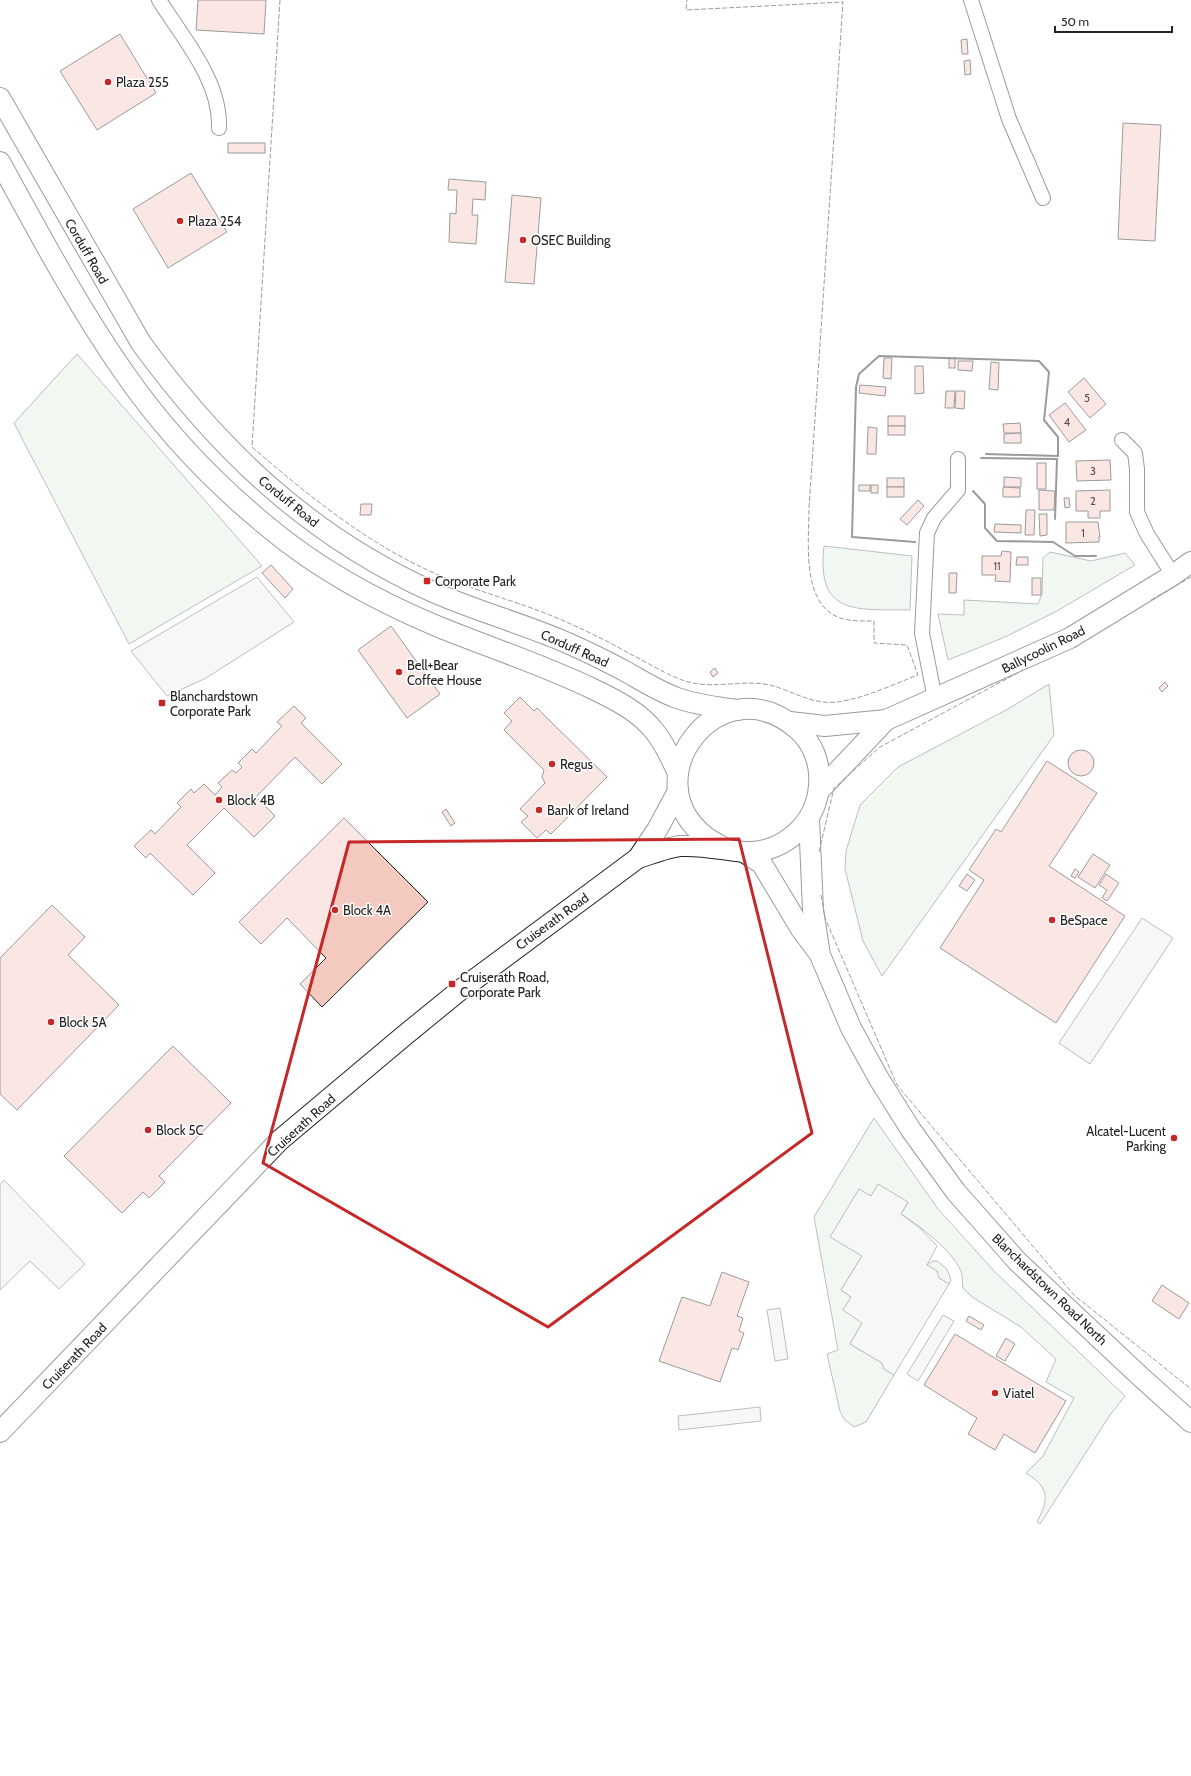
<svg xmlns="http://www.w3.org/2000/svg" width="1191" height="1776" viewBox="0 0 1191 1776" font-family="Cabin,sans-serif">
  <rect width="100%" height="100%" fill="#fff"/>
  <g fill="#e0efe3" stroke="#6f6f6f">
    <polygon points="77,354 262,566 129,644 14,423"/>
    <path d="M824 546 912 556 910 610C857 609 816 617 824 546Z"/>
    <polygon points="1050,552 1091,561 1125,553 1135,565 1057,611 1005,637 948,660 938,614 964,615 964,600 1038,604 1042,594 1043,558"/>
    <polygon points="1049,684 1054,735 882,976 863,941 845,869 846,851 860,805 898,767 1008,709"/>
    <path d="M874 1118 938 1209 995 1272 1125 1396 1110 1415 1040 1524 1037 1522C1049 1499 1050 1488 1026 1473L1043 1456 1074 1398 1046 1382 1056 1359 1021 1327 972 1297 963 1288C962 1282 963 1275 960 1269 951 1250 920 1226 901 1214L908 1203 878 1185 871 1196 862 1256 841 1290 851 1297 862 1323 850 1344 882 1363 884 1369 894 1375 866 1422 854 1427 844 1419 840 1411 827 1354 838 1350 814 1217Z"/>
    <polygon points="933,1261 937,1261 947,1269 951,1280 949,1284 939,1278 927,1265"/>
  </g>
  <g fill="#ededed" stroke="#6f6f6f">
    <polygon points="257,577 294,622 206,678 167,696 131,651"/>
    <polygon points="1142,918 1173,938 1090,1064 1059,1043"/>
    <polygon points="4,1180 85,1264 59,1289 30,1261 0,1290 0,1185"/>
    <polygon points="878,1184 908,1202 901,1214 920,1228 937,1246 927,1265 937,1271 939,1278 949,1284 894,1375 884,1369 882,1363 850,1344 862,1323 843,1310 851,1297 841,1290 862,1256 830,1237 859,1189 871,1196"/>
    <polygon points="780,1308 788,1359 775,1361 767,1310"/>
    <polygon points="943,1315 954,1321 918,1381 907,1374"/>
    <polygon points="760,1407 761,1421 679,1430 678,1416"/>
  </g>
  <g fill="#f3c9c0" stroke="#222">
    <polygon points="198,0 266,0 264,34 196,30"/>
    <polygon points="120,34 156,93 97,130 60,71"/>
    <polygon points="967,39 968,54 962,54 961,40"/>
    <polygon points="970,60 971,74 965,75 964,61"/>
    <polygon points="1123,123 1161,125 1155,241 1118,239"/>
    <rect x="228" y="143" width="37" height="10"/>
    <polygon points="191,173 227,232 168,268 133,209"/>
    <polygon points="449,179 486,182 485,200 473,199 472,215 478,215 476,244 449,242 450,213 456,214 457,190 448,190"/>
    <polygon points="512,195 541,198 534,284 505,282"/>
    <polygon points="884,358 892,358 891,379 883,378"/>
    <rect x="949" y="358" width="6" height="10"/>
    <polygon points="958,361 973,361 972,371 958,370"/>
    <polygon points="991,362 999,363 998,390 989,389"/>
    <polygon points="915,366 923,366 924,393 915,394"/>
    <polygon points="1084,378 1106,404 1090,418 1068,392"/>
    <polygon points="860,385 886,387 885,396 859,393"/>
    <polygon points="946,391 955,391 954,408 945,408"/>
    <polygon points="956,391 965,391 964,409 955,408"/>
    <polygon points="1065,403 1086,430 1069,442 1049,415"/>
    <rect x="888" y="416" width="17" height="10"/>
    <polygon points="1020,423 1021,433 1004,433 1003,424"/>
    <rect x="888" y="426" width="17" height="9"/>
    <polygon points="868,427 877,428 876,454 867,454"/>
    <polygon points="1021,433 1021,443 1004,443 1004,434"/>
    <polygon points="1110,460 1111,480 1077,481 1076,461"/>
    <rect x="1037" y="463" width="9" height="26"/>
    <polygon points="1004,477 1021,478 1021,487 1004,487"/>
    <rect x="887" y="478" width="17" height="9"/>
    <rect x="859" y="485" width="11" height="6"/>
    <rect x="871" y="485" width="7" height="8"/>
    <rect x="887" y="487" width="17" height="10"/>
    <polygon points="1003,487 1020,488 1020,497 1003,497"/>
    <polygon points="1039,490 1055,491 1054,510 1039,510"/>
    <polygon points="1110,490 1110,511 1100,511 1100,518 1088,518 1088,511 1076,511 1076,491"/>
    <polygon points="1064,498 1069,498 1070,507 1065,508"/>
    <polygon points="918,500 924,506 907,525 900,519"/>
    <polygon points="361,504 372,504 371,515 360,515"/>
    <polygon points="1026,510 1035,510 1034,535 1025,535"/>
    <polygon points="1039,514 1047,514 1047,535 1040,536"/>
    <polygon points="1066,522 1098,522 1100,537 1099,537 1099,542 1066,543"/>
    <polygon points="995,524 1021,525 1021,533 994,532"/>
    <polygon points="1002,551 1011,552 1010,582 995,581 996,575 982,575 982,556 1001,556"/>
    <polygon points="1017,557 1028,557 1028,565 1016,565"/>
    <polygon points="271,565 293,589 285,598 262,573"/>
    <polygon points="949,573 957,573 956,593 949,593"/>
    <rect x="1032" y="578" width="9" height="17"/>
    <polygon points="391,626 440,694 407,718 358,650"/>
    <polygon points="715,668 718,673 713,677 710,672"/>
    <polygon points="1165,682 1168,686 1162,692 1159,688"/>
    <polygon points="520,697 534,711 537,708 607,777 551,834 546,830 537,838 521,822 528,816 520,809 545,783 542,777 544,770 504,730 512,721 504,713"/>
    <polygon points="294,706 306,718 301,723 342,764 322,784 295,757 256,797 275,816 254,837 224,808 187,845 215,873 193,895 150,853 146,858 134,846 151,830 155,834 181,807 177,803 191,789 194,793 204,784 215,795 222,787 218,783 232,770 236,773 242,767 238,763 252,749 256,753 282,726 277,722"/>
    <circle cx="1081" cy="763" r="13"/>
    <polygon points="1047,761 1097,793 1049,866 1125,916 1056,1023 940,948 984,880 969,870 996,829 1001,832"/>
    <polygon points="446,809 455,823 451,826 442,812"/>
    <polygon points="344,818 428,902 322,1007 300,984 326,958 287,918 261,944 239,922"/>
    <polygon points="1093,854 1110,865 1095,888 1078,877"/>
    <polygon points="1075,869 1079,872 1075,878 1071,876"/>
    <polygon points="967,874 975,880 967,891 959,886"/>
    <polygon points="1106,874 1119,883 1107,901 1102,898 1107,890 1099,885"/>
    <polygon points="52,905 85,937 68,955 119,1005 17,1110 0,1094 0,958"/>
    <polygon points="173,1046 231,1103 159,1176 165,1182 149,1198 143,1192 122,1213 64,1156"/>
    <polygon points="722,1272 749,1282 737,1316 743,1318 739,1331 744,1333 738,1350 732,1348 720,1382 659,1361 682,1297 710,1306"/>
    <polygon points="1162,1285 1189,1303 1179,1319 1152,1301"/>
    <polygon points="969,1316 984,1325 981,1330 966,1321"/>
    <polygon points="955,1334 1066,1401 1035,1453 1004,1434 995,1450 968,1434 977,1418 924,1385"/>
    <polygon points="1006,1338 1015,1344 1005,1361 996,1356"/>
  </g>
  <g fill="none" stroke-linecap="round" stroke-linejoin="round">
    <defs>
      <g id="street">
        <path d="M159 0C183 38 221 81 219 128"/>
        <polyline points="971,0 1009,119 1043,198"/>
        <polyline points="1122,440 1135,453 1137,469 1137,512 1147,534 1173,575"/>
        <polyline points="935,699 922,633 927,533 934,518 958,490 958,459"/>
      </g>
      <g id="secondary">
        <path d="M0 98 141 343C220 451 309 536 433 592 474 610 517 622 558 639 580 648 602 659 623 670 641 680 658 691 677 698 697 705 717 707 737 710"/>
        <path d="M0 162C39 233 77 305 123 371 163 429 213 482 268 527 318 569 379 602 439 627 491 648 543 665 593 689 616 700 640 712 655 732 665 744 671 759 678 773"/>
        <polyline points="790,722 825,726 886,720 1070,638 1173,575 1191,562"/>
        <polyline points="819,791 886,720"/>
        <polyline points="809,818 813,910 820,955 851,1028 879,1079 911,1130 956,1192 1018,1262 1142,1378 1191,1422"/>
        <polyline points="744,852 762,864 801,929 818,952"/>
        <path d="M638 858C651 854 668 847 681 846 703 845 724 850 745 852 783 854 817 823 819 785 821 764 813 742 796 728 719 663 631 780 706 837 712 842 720 845 727 849"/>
        <polyline points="0,1432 280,1140 405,1035 459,991 638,858 657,830 678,791"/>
      </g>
    </defs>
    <use href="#street" stroke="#222" stroke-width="16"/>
    <use href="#secondary" stroke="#222" stroke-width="22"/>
    <use href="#street" stroke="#fff" stroke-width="14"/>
    <use href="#secondary" stroke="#fff" stroke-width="20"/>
    <g stroke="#222" stroke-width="1" stroke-dasharray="5 2" stroke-linecap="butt">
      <path d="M280 0 252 447C310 497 370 546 441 576 484 594 531 605 573 625 593 634 613 644 632 655 650 664 667 675 685 681 713 690 742 679 770 685 793 691 812 705 837 702 865 698 892 685 918 675L907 645 874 643V621C860 621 844 622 832 614 802 595 809 539 809 508L843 2 686 10 687 0"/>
      <polyline points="1151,600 1191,577"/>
      <polyline points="819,852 834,788 880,747 1023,670"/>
      <polyline points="821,895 825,918 897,1085 1074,1295 1191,1389"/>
    </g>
    <g stroke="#222" stroke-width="2">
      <polyline points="981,458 1057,459 1055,519"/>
      <polyline points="973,491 985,504 985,528 997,541 1053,542 1075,556 1096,556"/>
      <polyline points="915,542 852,537 856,387 859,374 879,356 1039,361 1049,372 1044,420 1058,437 1058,456 986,454"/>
    </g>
  </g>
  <path d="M0 0H1191V1776H0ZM739 839 812 1133 548 1327 263 1163 349 842Z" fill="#fff" fill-opacity=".55" fill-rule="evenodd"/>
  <path fill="none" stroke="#c62828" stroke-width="3" stroke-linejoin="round" d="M739 839 812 1133 548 1327 263 1163 349 842Z"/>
  <g fill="#c62828" stroke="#fff" stroke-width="1.5">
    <circle cx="108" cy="82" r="4"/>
    <circle cx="180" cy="221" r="4"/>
    <circle cx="523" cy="240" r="4"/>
    <rect x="423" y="577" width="8" height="8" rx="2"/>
    <circle cx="399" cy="672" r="4"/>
    <rect x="158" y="699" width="8" height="8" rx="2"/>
    <circle cx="552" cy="764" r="4"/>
    <circle cx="219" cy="800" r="4"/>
    <circle cx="539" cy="810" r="4"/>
    <circle cx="335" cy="910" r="4"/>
    <circle cx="1052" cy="920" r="4"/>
    <rect x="448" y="980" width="8" height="8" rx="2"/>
    <circle cx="51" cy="1022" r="4"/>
    <circle cx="148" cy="1130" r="4"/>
    <circle cx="1174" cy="1138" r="4"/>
    <circle cx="995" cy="1393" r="4"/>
  </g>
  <g text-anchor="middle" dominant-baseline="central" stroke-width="3" stroke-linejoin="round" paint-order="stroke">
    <g font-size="11" fill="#564c4a">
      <text x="1087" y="398">5</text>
      <text x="1067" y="422">4</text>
      <text x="1093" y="471">3</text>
      <text x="1093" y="501">2</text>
      <text x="1083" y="533">1</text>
      <text x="997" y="566">11</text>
    </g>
    <g font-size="13" fill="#222" stroke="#fff" text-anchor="start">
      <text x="116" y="82">Plaza 255</text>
      <text x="188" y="221">Plaza 254</text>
      <text x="531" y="240">OSEC Building</text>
      <text x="435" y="581">Corporate Park</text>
      <text x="407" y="665">Bell+Bear<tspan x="407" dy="15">Coffee House</tspan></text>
      <text x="170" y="696">Blanchardstown<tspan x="170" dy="15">Corporate Park</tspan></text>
      <text x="560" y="764">Regus</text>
      <text x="227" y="800">Block 4B</text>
      <text x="547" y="810">Bank of Ireland</text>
      <text x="343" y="910">Block 4A</text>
      <text x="1060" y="920">BeSpace</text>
      <text x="460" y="977">Cruiserath Road,<tspan x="460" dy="15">Corporate Park</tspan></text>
      <text x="59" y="1022">Block 5A</text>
      <text x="156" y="1130">Block 5C</text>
      <text x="1166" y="1131" text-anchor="end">Alcatel-Lucent<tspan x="1166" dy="15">Parking</tspan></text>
      <text x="1003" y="1393">Viatel</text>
    </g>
    <g font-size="13" fill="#222" stroke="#fff">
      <text transform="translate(87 251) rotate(60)">Corduff Road</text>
      <text transform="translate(289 501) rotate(39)">Corduff Road</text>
      <text transform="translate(575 648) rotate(24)">Corduff Road</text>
      <text transform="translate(1043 649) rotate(-26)">Ballycoolin Road</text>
      <text transform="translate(552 921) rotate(-36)">Cruiserath Road</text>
      <text transform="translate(301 1125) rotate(-42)">Cruiserath Road</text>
      <text transform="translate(1050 1289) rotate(44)">Blanchardstown Road North</text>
      <text transform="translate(74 1356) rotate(-46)">Cruiserath Road</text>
    </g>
  </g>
  <path d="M1055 26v6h117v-6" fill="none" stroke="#222222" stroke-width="2"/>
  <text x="1061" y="26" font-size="12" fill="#222222" stroke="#ffffff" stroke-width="3" paint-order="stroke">50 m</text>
</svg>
